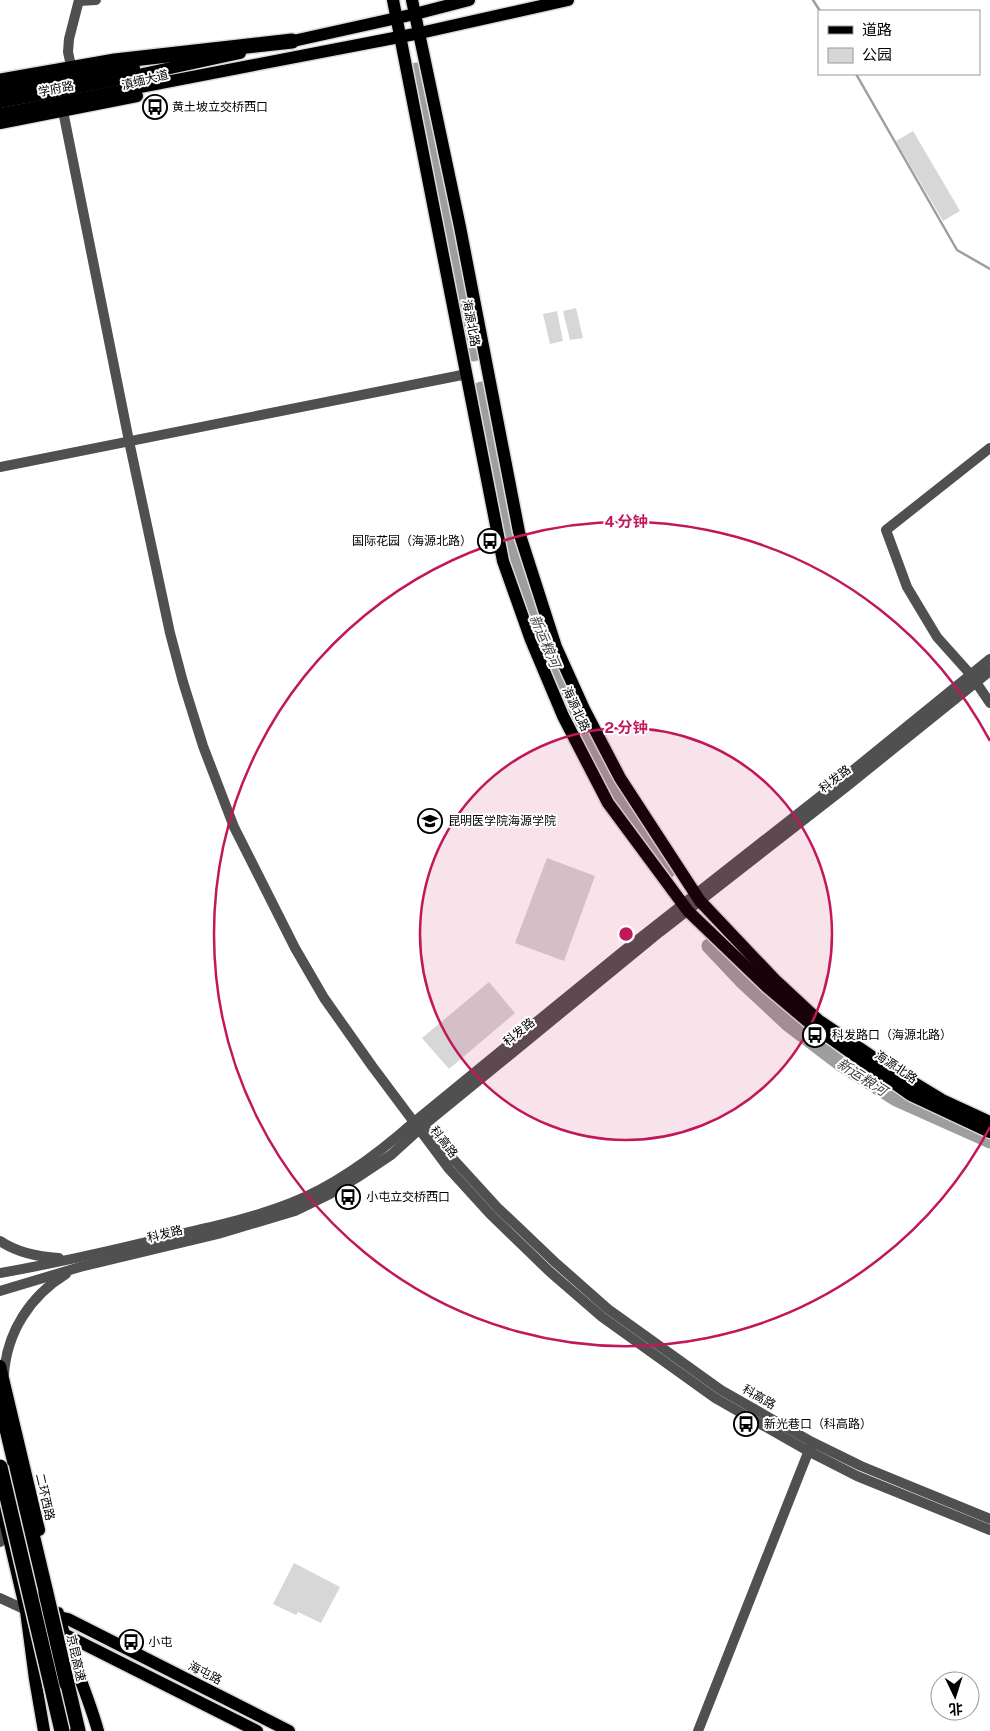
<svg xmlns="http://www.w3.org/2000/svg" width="990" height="1731" viewBox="0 0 990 1731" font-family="'Public Sans','Noto Sans SC',sans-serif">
  <rect width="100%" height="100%" fill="#fff"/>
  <g fill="#d7d7d7">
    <polygon points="913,131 960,211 943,221 896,141"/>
    <polygon points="576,308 583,338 570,340 563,311"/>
    <polygon points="557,311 563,341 550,344 543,314"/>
    <polygon points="547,858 595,876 564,961 515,943"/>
    <polygon points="489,982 515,1013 449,1069 422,1038"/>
    <polygon points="294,1563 340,1587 321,1623 298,1612 296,1615 273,1604"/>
  </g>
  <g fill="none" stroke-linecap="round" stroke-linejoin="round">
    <g stroke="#9e9e9e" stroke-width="2.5">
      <polyline points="813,0 820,11"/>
      <polyline points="856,74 957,250 990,269"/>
    </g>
    <g stroke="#9e9e9e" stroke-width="15">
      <polyline points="416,70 474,354"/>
      <polyline points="481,389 509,534 526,597 566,691 618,795 669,870"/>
      <polyline points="709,946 743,982 788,1024 842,1065 896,1099 990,1141"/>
    </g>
    <defs>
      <g id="major">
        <polyline points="393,0 503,561 531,640 563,716 608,803 688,911 767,987 812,1025 911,1095 990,1132"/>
        <polyline points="412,0 460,227 519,532 556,647 584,709 620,778 700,901 775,980 818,1020 886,1066 942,1100 990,1122"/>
        <polyline points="284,43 415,14 469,0"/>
        <polyline points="0,93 134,68"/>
        <polyline points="0,102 115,80 240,53"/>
        <polyline points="0,114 420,33 568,0"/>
        <polyline points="0,123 137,96"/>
        <polyline points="0,1366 39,1530"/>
        <polyline points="0,1500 26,1611 35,1679 44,1731"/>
        <polyline points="26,1610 68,1619 289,1731"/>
        <path d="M58 1613C68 1653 87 1691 98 1731"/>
        <polyline points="62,1633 257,1731"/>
      </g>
      <g id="highway">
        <polyline points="0,81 115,61 292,41"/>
        <polyline points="0,1400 46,1593"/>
        <polyline points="67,1684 78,1731"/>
      </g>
    </defs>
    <use href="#major" stroke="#dbdbdb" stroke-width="15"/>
    <use href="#highway" stroke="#dbdbdb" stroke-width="18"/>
    <g stroke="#505050" stroke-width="10">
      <polyline points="79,1 96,0"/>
      <polyline points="73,75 68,52 69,39 79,0"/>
      <polyline points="63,111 129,441 170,633 183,682 203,746 234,827 295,948 324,998 372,1066 449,1169 490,1214 550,1272 602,1317 715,1398 808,1451 857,1476 990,1530"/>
      <polyline points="990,448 886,530 907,587 937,637 971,675 990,703"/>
      <polyline points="0,467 467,374"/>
      <polyline points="424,1127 497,1207 557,1264 608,1309 721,1390 812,1442 861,1466 990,1519"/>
      <path d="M0 1241C18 1253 38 1257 59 1258"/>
      <path d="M0 1273C57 1263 114 1250 171 1236 211 1227 253 1218 291 1203 337 1185 378 1154 414 1122L622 952 841 780 990 659"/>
      <polyline points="0,1291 80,1267 218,1234 295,1211 330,1194 358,1177 391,1155 423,1126 660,932 846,787 990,671"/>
      <path d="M4 1374C7 1332 30 1296 66 1274"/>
      <polyline points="0,1542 4,1523"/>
      <polyline points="0,1598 26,1610"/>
      <polyline points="698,1731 811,1445"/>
    </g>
    <use href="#major" stroke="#000" stroke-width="12"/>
    <use href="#highway" stroke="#000" stroke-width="15"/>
    <defs>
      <g id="highway-bridge">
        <polyline points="0,1467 62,1731"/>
        <polyline points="46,1593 67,1684"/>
      </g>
    </defs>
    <use href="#highway-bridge" stroke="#dbdbdb" stroke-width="18" stroke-linecap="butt"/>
    <use href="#highway-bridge" stroke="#000" stroke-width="15"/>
  </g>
  <circle cx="626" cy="934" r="206" fill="#c2185b" fill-opacity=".12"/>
  <g fill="none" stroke="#c2185b" stroke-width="2.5">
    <circle cx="626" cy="934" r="206"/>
    <path d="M990 1127A412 412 0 1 1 990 741"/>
  </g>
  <defs>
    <symbol id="bus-ring" viewBox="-11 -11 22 22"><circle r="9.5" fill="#fff" stroke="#000" stroke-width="1.5"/><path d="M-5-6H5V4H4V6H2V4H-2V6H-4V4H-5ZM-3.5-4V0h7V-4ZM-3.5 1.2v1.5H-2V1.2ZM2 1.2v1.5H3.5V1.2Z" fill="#000"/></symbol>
    <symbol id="university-ring" viewBox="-11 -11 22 22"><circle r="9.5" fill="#fff" stroke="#000" stroke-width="1.5"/><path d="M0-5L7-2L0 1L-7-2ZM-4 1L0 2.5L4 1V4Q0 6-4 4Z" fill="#000"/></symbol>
  </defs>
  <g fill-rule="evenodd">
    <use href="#bus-ring" x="141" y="93" width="28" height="28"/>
    <use href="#bus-ring" x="476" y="527" width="28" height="28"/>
    <use href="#university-ring" x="416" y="807" width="28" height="28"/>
    <use href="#bus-ring" x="801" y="1021" width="28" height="28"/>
    <use href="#bus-ring" x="334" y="1183" width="28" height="28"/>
    <use href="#bus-ring" x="732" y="1410" width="28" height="28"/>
    <use href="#bus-ring" x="117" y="1628" width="28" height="28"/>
  </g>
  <g text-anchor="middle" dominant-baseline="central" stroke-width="4" stroke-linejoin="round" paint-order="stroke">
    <g font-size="12" fill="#000" stroke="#fff">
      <text transform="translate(145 80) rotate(-14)">滇缅大道</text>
      <text transform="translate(56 89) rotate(-11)">学府路</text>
      <text transform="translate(471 323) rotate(79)">海源北路</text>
      <text transform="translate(576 709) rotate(65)">海源北路</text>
      <text transform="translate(835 779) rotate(-38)">科发路</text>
      <text transform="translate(519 1032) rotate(-39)">科发路</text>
      <text transform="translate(896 1067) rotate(34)">海源北路</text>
      <text transform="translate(444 1142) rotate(52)">科高路</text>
      <text transform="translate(165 1234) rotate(-14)">科发路</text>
      <text transform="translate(759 1397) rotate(30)">科高路</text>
      <text transform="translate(45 1497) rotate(77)">二环西路</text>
      <text transform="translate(76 1658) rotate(77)">京昆高速</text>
      <text transform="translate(205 1673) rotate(27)">海屯路</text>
    </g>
    <g font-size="12" fill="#000" stroke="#fff" text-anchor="start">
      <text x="172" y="107">黄土坡立交桥西口</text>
      <text x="472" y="541" text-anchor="end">国际花园（海源北路）</text>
      <text x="448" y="821">昆明医学院海源学院</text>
      <text x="832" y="1035">科发路口（海源北路）</text>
      <text x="366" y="1197">小屯立交桥西口</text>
      <text x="764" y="1424">新光巷口（科高路）</text>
      <text x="148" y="1642">小屯</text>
    </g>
    <g font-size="14" font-style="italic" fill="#3f3f3f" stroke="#fff">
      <text transform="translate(545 641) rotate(67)">新运粮河</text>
      <text transform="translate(862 1077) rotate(33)">新运粮河</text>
    </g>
  </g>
  <circle cx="626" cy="934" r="8" fill="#c2185b" stroke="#fff" stroke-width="2.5"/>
  <g font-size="15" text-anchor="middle" font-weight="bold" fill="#c2185b" stroke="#fff" stroke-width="4" stroke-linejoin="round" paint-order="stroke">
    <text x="626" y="527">4 分钟</text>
    <text x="626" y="733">2 分钟</text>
  </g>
  <rect x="818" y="10" width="162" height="65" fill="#ffffff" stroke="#999999"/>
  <rect x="828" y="26" width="25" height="8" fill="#000000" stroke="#999999"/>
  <text x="862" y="35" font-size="15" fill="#000000">道路</text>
  <rect x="828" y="48" width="25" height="15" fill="#d7d7d7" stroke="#999999"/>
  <text x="862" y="60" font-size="15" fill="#000000">公园</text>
  <g transform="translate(955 1696) rotate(176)"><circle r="24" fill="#ffffff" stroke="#999999"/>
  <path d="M0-4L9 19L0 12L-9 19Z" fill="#000000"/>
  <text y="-8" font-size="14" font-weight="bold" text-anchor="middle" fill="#000000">北</text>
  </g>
</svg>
